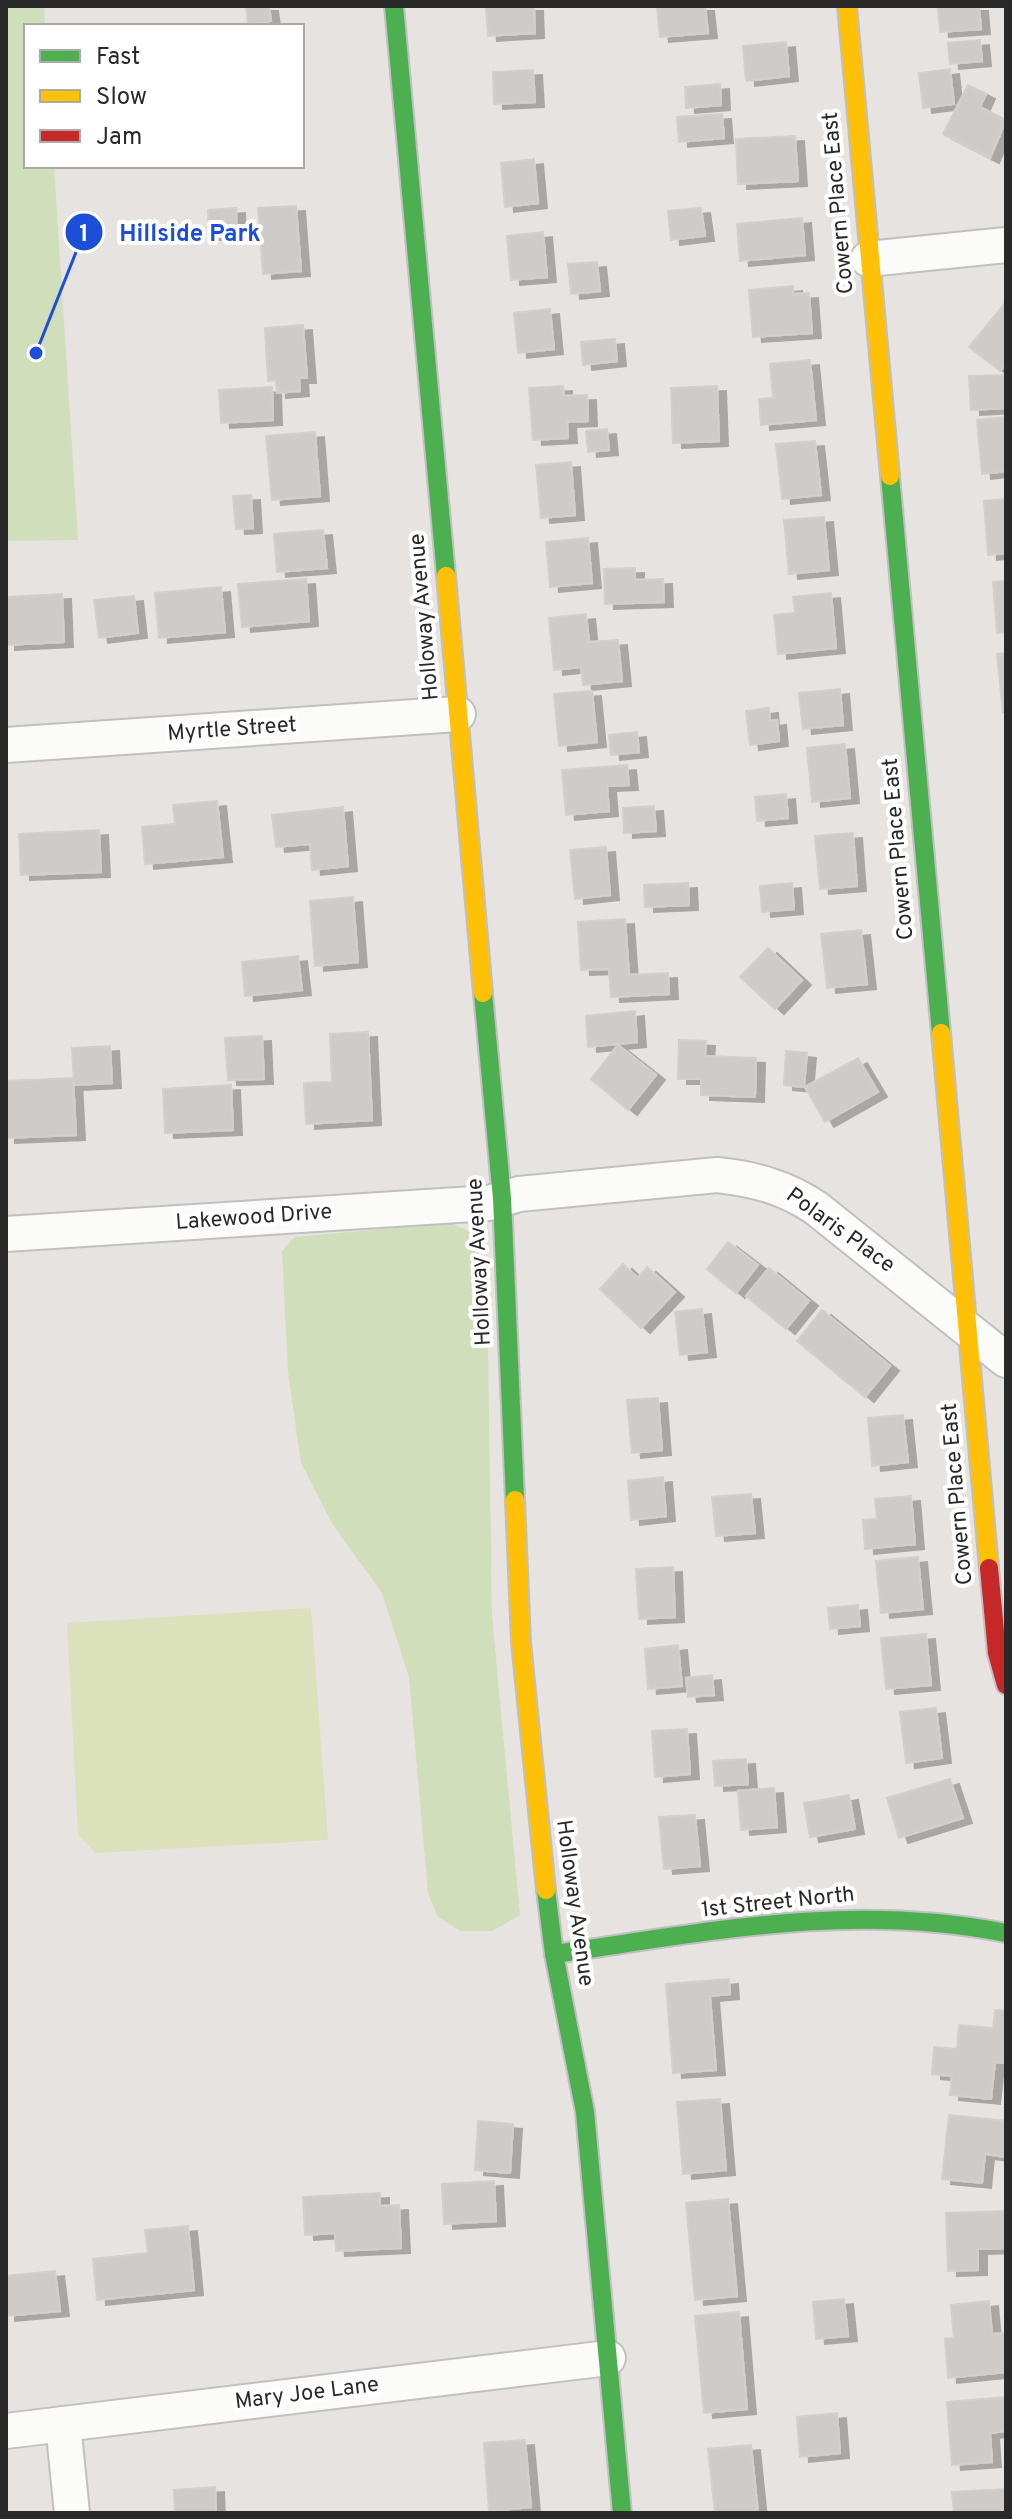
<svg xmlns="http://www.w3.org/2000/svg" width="1012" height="2519" viewBox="0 0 1012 2519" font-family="Overpass,sans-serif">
  <defs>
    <filter id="shadow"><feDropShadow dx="9" dy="5" stdDeviation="0" flood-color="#0004"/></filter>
  </defs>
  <rect width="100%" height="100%" fill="#e7e3e0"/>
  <g fill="#d0debc">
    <polygon points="6,6 44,6 45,26 26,26 26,166 54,166 78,540 6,541"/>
    <polygon points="451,1223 476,1235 488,1349 492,1616 520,1915 492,1931 461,1931 438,1917 428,1893 409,1677 382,1593 333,1525 301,1463 288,1372 282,1251 294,1237"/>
  </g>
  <polygon fill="#dae1bb" points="311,1608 328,1840 95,1853 78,1834 67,1623"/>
  <g fill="#cecbc9" stroke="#d2cfcc" stroke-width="2" filter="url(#shadow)">
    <polygon points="246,6 269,6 271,21 248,24"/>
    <polygon points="486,6 534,6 535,33 488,36"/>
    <polygon points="657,6 705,6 708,33 660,37"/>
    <polygon points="938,6 979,6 981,29 940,32"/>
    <polygon points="980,40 982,61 950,64 948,43"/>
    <polygon points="786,42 789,76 746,81 743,46"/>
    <polygon points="950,69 954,104 923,108 919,73"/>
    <polygon points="533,70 535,102 494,104 493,72"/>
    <polygon points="720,84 721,105 686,108 685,87"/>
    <polygon points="968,85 986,94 980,107 1006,120 990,158 943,134"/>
    <polygon points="722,114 724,138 679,142 677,117"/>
    <polygon points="795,136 798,181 738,184 736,139"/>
    <polygon points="534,159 538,203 505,207 501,163"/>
    <polygon points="296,206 301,271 263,274 258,208"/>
    <polygon points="236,208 237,234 209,235 208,210"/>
    <polygon points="701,208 705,236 671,240 668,211"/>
    <polygon points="802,218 805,255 740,261 737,224"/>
    <polygon points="543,232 547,277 511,280 507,236"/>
    <polygon points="597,262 600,291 571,294 568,264"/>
    <polygon points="793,286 793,294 809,293 812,333 753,337 749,290"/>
    <polygon points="1005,303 1006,364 1000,371 969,347"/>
    <polygon points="550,309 554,349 518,353 514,313"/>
    <polygon points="303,325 307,378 299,378 300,391 277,393 276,380 268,381 265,328"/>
    <polygon points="615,339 617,361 583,365 581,342"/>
    <polygon points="810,360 816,420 761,425 759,399 773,398 770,364"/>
    <polygon points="1006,375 1006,408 971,410 969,376"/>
    <polygon points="563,386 564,396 587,395 588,421 567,422 568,438 533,440 529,388"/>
    <polygon points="717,386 719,441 673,443 671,388"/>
    <polygon points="272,387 273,420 221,423 219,390"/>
    <polygon points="1006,417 1006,471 982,474 977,420"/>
    <polygon points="607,429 609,450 588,452 586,431"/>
    <polygon points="315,432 320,496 272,500 266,436"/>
    <polygon points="815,441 821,495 782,499 776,444"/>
    <polygon points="571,462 575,515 541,518 536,465"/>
    <polygon points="251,495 253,528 236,529 233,496"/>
    <polygon points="1006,499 1006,553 988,555 984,501"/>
    <polygon points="824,517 829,570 789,574 784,520"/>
    <polygon points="323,530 327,568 277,572 274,534"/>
    <polygon points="588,538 592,583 550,587 546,542"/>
    <polygon points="635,568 635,580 663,579 664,602 605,604 604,569"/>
    <polygon points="306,579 309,621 242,627 238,584"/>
    <polygon points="1006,581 1006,632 997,633 993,582"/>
    <polygon points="221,587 225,632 159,638 155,593"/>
    <polygon points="831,593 836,648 778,654 774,615 795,613 793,597"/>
    <polygon points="62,594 64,642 6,645 6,597"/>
    <polygon points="134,596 138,633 99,638 94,600"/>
    <polygon points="586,614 589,642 618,640 622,681 583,685 581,667 554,670 549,618"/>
    <polygon points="1006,653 1006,712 1003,712 997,654"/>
    <polygon points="840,689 843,725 803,729 799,693"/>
    <polygon points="592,691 597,742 559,746 554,694"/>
    <polygon points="769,708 770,721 777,720 779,741 750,745 746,711"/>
    <polygon points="637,732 639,752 611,755 609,735"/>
    <polygon points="845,744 850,798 812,802 807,748"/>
    <polygon points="627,765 629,785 607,786 609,811 566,815 562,770"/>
    <polygon points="786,794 788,818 757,821 755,797"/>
    <polygon points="217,801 223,857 145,864 142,827 175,824 173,805"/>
    <polygon points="654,806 656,831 624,833 623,808"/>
    <polygon points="343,807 348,866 312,870 310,844 276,847 272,815"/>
    <polygon points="99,830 101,872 21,875 19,834"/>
    <polygon points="853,833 857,886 820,889 815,836"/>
    <polygon points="606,847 610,895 575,899 570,850"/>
    <polygon points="688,883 689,905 645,907 644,885"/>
    <polygon points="792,883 794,909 762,912 760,886"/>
    <polygon points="353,897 358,962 315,966 310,901"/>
    <polygon points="625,919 629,975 668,973 669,994 611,997 609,969 581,970 578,922"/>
    <polygon points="861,930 867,984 827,988 821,934"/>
    <polygon points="768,948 802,980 775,1009 740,977"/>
    <polygon points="298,956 302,990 245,996 242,962"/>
    <polygon points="635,1011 637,1042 588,1047 586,1016"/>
    <polygon points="368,1032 372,1120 306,1124 304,1083 332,1082 330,1034"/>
    <polygon points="262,1036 264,1079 228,1080 225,1038"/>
    <polygon points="679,1040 706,1041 705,1056 756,1058 755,1097 701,1095 701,1079 678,1079"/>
    <polygon points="618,1045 656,1075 628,1110 591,1079"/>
    <polygon points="110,1046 112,1083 74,1085 72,1048"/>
    <polygon points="786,1051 807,1053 804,1087 784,1085"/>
    <polygon points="858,1058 878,1092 825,1122 805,1087"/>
    <polygon points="73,1078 76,1135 6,1138 6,1081"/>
    <polygon points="231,1085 233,1130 165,1133 163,1089"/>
    <polygon points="728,1242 758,1265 736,1293 707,1269"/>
    <polygon points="623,1264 638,1278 647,1267 675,1292 641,1328 600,1289"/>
    <polygon points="769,1268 809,1301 786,1329 746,1296"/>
    <polygon points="702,1309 707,1352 680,1355 675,1312"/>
    <polygon points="822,1310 890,1366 865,1397 797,1341"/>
    <polygon points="658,1398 662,1450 632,1453 627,1400"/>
    <polygon points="903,1415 908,1462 872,1466 868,1418"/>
    <polygon points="663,1477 666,1516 631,1520 628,1481"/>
    <polygon points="751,1494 755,1533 716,1536 712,1497"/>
    <polygon points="911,1496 915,1544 865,1549 863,1520 877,1519 875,1499"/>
    <polygon points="918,1557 923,1609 881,1613 876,1561"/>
    <polygon points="673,1567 675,1617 639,1619 636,1569"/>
    <polygon points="858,1605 860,1626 830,1629 828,1608"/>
    <polygon points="926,1634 931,1685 886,1689 881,1638"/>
    <polygon points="678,1645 682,1686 648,1689 645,1649"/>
    <polygon points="712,1675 714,1695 688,1697 686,1678"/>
    <polygon points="936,1708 942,1758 906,1763 900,1712"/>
    <polygon points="687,1729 690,1774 655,1777 652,1731"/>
    <polygon points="746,1759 748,1784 715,1786 713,1761"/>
    <polygon points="950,1779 963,1818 899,1838 887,1798"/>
    <polygon points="774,1788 777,1827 741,1830 738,1791"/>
    <polygon points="849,1795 855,1829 810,1837 804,1803"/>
    <polygon points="695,1815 700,1866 664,1869 659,1817"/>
    <polygon points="729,1979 730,1994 710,1996 716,2070 673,2073 666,1984"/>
    <polygon points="995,2010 1006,2011 1006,2063 995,2062 991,2099 950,2095 952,2076 932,2074 934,2047 957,2049 959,2025 993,2028"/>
    <polygon points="720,2099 726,2170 683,2174 677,2102"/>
    <polygon points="949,2115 1006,2121 1006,2157 985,2154 982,2183 942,2179"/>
    <polygon points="478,2121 513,2124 510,2173 475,2170"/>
    <polygon points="494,2181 496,2221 444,2224 442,2184"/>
    <polygon points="380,2193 380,2206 399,2205 401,2248 336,2251 335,2233 305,2235 303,2197"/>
    <polygon points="728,2199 737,2296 695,2300 686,2203"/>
    <polygon points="1006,2211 1006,2248 978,2249 978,2270 948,2271 946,2213"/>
    <polygon points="188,2226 194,2290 97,2300 93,2259 148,2253 145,2230"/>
    <polygon points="55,2271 60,2311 6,2316 6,2276"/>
    <polygon points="844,2299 848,2336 816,2339 813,2302"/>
    <polygon points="989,2301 992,2334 1006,2333 1006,2372 948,2378 945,2339 954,2338 951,2305"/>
    <polygon points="739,2312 747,2409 704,2413 695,2316"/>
    <polygon points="1006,2397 1006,2431 990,2433 992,2462 952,2465 947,2402"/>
    <polygon points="837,2413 840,2453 800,2457 797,2417"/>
    <polygon points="525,2440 531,2507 489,2511 484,2443"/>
    <polygon points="751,2445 758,2513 715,2513 708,2449"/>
    <polygon points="215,2487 216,2513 175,2513 174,2490"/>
    <polygon points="1006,2489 1006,2513 954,2513 952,2492"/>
  </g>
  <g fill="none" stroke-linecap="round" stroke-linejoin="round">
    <defs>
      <g id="street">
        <polyline points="868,259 1006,245"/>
        <polyline points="6,745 458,714"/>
        <path d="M6 1234 489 1203 519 1194 717 1175C754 1179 785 1187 816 1208L1006 1360"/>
        <polyline points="63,2424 72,2513"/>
        <polyline points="6,2431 608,2358"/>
      </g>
      <g id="fast">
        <polyline points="394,6 446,576"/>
        <polyline points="890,476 941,1033"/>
        <polyline points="483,993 502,1198 515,1500"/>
        <polyline points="546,1890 554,1954 585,2112 622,2513"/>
        <path d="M554 1954C709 1932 849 1902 1006 1933"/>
      </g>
      <g id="slow">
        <polyline points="847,6 890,476"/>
        <polyline points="446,576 483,993"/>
        <polyline points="941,1033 989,1568"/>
        <polyline points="515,1500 521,1642 546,1890"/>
      </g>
      <polyline id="jam" points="989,1568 997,1653 1006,1685"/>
    </defs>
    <use href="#street" stroke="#c1c0c0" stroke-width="38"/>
    <use href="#fast" stroke="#c1c0c0" stroke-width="22"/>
    <use href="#slow" stroke="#c1c0c0" stroke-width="22"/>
    <use href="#jam" stroke="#c1c0c0" stroke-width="22"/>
    <use href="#street" stroke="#fbfbfa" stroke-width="34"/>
    <use href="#fast" stroke="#4caf50" stroke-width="18"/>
    <use href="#slow" stroke="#ffc107" stroke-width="18"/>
    <use href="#jam" stroke="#c62828" stroke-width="18"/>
  </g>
  <g text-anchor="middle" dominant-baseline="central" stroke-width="8" stroke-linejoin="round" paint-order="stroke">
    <g font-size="22" fill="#292929" stroke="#fff">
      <text transform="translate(839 203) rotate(-95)">Cowern Place East</text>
      <text transform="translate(425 617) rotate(-95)">Holloway Avenue</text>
      <text transform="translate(232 730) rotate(-4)">Myrtle Street</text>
      <text transform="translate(899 849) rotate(-95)">Cowern Place East</text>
      <text transform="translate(254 1218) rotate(-4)">Lakewood Drive</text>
      <text transform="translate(840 1231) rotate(36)">Polaris Place</text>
      <text transform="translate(480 1262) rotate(-93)">Holloway Avenue</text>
      <text transform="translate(958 1494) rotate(-95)">Cowern Place East</text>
      <text transform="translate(574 1903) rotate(82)">Holloway Avenue</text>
      <text transform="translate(778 1903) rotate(-6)">1st Street North</text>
      <text transform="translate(307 2394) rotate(-7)">Mary Joe Lane</text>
    </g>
  </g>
  <path fill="none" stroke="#1d4ed8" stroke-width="3" d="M36 353L84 232"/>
  <g fill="#1d4ed8" stroke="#fff" stroke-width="3">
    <circle cx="36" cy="353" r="8"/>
    <circle cx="84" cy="232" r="20"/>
  </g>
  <g font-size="24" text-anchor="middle" font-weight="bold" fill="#fff">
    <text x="84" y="241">1</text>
  </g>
  <g font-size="24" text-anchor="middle" font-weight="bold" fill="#1d4ed8" stroke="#fff" stroke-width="8" stroke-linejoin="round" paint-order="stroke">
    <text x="190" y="241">Hillside Park</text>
  </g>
  <rect width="1012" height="2519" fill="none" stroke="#292929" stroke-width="16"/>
  <rect x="24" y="24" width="280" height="144" fill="#ffffff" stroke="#a9a9a9" stroke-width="2"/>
  <rect x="40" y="50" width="40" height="12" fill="#4caf50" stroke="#a9a9a9" stroke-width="2"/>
  <text x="96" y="64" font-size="24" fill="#292929">Fast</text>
  <rect x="40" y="90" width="40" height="12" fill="#ffc107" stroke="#a9a9a9" stroke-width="2"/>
  <text x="96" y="104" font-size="24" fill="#292929">Slow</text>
  <rect x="40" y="130" width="40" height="12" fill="#c62828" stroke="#a9a9a9" stroke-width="2"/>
  <text x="96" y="144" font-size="24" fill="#292929">Jam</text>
</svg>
